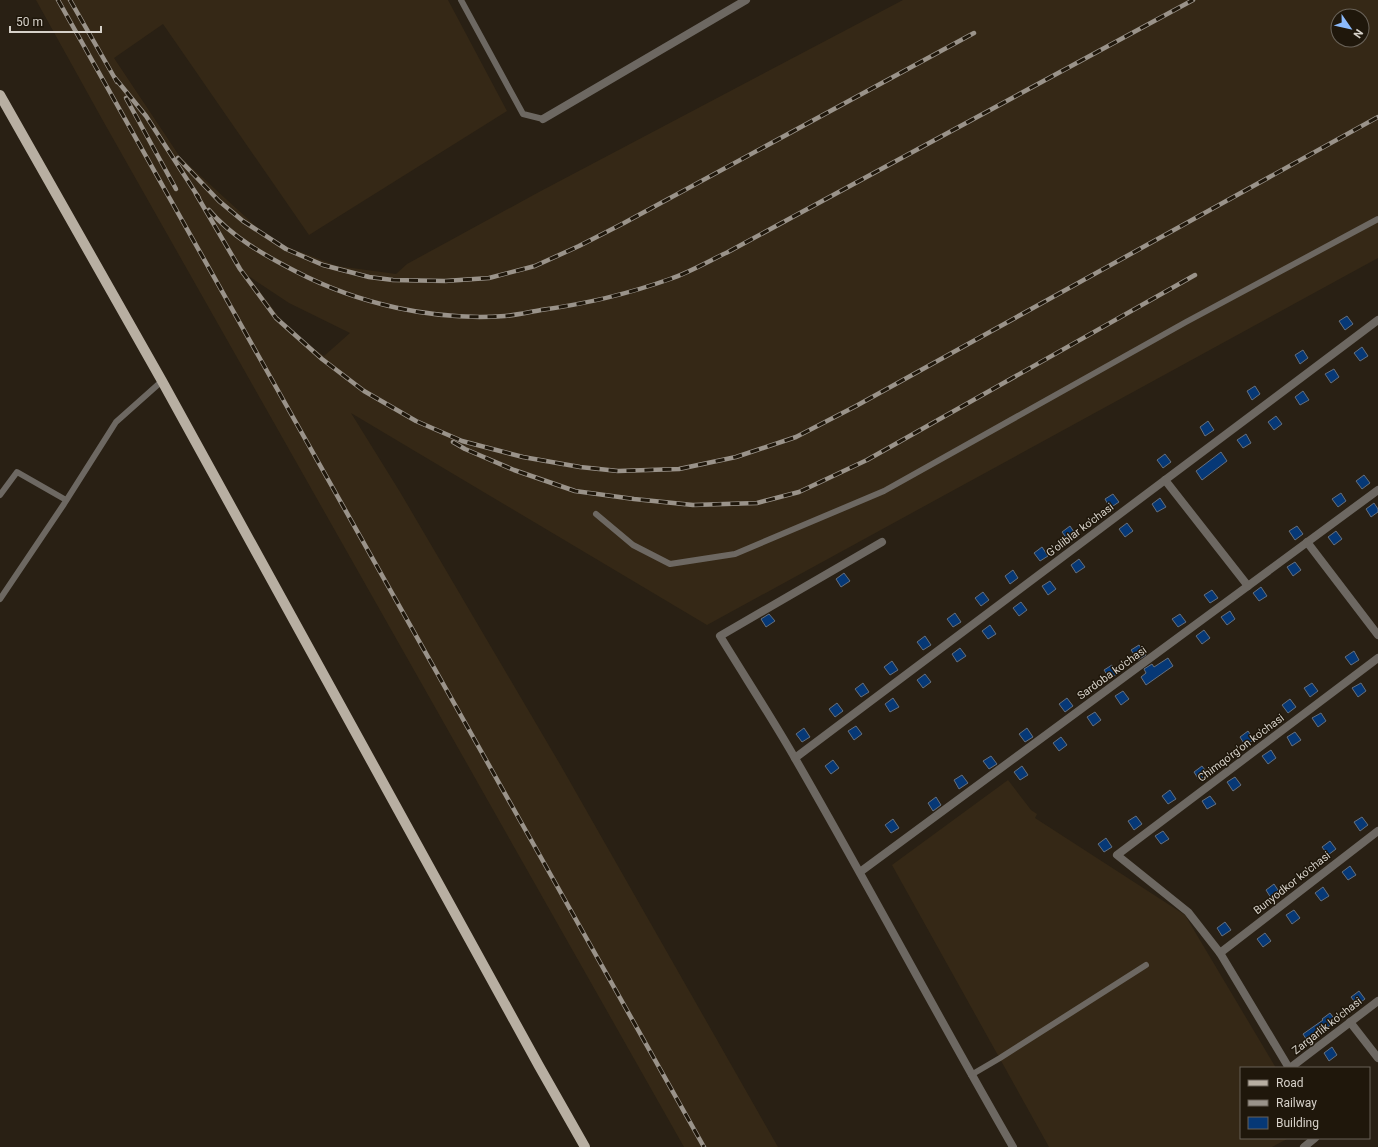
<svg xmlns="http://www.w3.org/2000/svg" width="1378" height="1147" viewBox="0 0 1378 1147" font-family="Roboto,sans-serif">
  <rect width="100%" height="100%" fill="#292014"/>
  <g fill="#352816" fill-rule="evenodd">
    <path d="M36 0H448L507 111 309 235 163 24 114 58 180 157 272 241 337 266 396 274 407 264 539 192 903 0H1378V258L707 625 351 413 400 492 561 766 778 1147H684L102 119ZM1338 16H1362V40H1338ZM247 275 289 303 350 333 324 356 290 331Z"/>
    <polygon points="1008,780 1031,810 1037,814 1035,818 1185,915 1276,1068 1241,1068 1241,1138 1289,1138 1272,1147 1049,1147 892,865"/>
  </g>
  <g fill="#063876" stroke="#66707e">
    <polygon points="1347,316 1353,324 1345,330 1339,321"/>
    <polygon points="1362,347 1368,356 1360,361 1354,353"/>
    <polygon points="1303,350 1308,358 1300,364 1295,355"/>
    <polygon points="1334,369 1339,377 1331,383 1325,374"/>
    <polygon points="1255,386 1260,394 1252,400 1247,391"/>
    <polygon points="1303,391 1309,400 1300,405 1295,397"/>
    <polygon points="1276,416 1282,424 1274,430 1268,422"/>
    <polygon points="1208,421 1214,430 1205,436 1200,427"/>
    <polygon points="1246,434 1251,443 1243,448 1237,440"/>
    <polygon points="1221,452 1227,461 1202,480 1196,471"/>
    <polygon points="1165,454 1171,462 1163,468 1157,460"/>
    <polygon points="1364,475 1370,483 1362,489 1356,481"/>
    <polygon points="1341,493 1346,501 1338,507 1332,499"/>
    <polygon points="1113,494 1119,502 1110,508 1105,499"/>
    <polygon points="1160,498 1166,507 1157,512 1152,504"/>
    <polygon points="1374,503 1378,509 1378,512 1371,517 1366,509"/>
    <polygon points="1127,523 1133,531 1125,537 1119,529"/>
    <polygon points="1070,526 1076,535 1068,540 1062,532"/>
    <polygon points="1297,526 1303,534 1295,540 1289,531"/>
    <polygon points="1336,531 1342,539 1334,545 1328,537"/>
    <polygon points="1042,547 1048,556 1040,561 1034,553"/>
    <polygon points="1079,559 1085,567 1076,573 1071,565"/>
    <polygon points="1295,562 1301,570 1293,576 1287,567"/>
    <polygon points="1013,570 1018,578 1010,584 1005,576"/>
    <polygon points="844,573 850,581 841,587 836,579"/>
    <polygon points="1050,581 1056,589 1048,595 1042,586"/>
    <polygon points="1261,587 1267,596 1259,601 1253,593"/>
    <polygon points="1212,590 1218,598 1210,603 1204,595"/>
    <polygon points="983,592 989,600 981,606 975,598"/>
    <polygon points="1021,602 1027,610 1019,616 1013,608"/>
    <polygon points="1230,611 1235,619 1227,625 1221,617"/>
    <polygon points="955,613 961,622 953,627 947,619"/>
    <polygon points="769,614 775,621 766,627 761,619"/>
    <polygon points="1180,614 1186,622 1178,627 1172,619"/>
    <polygon points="990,625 996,634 988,639 982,631"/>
    <polygon points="1204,630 1210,638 1202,644 1196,636"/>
    <polygon points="925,636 931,645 923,650 917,642"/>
    <polygon points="1139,645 1146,655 1138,660 1131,650"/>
    <polygon points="960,648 966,656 957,662 952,654"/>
    <polygon points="1354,651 1359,660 1351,665 1345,657"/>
    <polygon points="1168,658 1173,666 1146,685 1141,677 1146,673 1144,669 1152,664 1154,667"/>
    <polygon points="892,661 898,670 890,675 884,667"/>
    <polygon points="1112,665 1118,673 1110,679 1104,670"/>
    <polygon points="925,674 931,682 923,688 917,680"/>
    <polygon points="863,683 869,692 861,697 855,689"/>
    <polygon points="1312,683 1318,691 1310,697 1304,688"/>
    <polygon points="1361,683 1366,691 1358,697 1352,688"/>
    <polygon points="1123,691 1129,699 1121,705 1115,696"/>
    <polygon points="893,698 899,707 890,712 885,704"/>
    <polygon points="1067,698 1073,706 1065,712 1059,704"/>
    <polygon points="1290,699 1296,707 1288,713 1282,705"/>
    <polygon points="837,703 843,711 835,717 829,709"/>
    <polygon points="1095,712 1101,720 1093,726 1087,717"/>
    <polygon points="1321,713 1326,721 1318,727 1312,718"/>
    <polygon points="856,726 862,734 854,740 848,731"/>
    <polygon points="804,728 810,737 802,742 796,734"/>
    <polygon points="1027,728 1033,737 1025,742 1019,734"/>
    <polygon points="1248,731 1254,740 1245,745 1240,737"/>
    <polygon points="1295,732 1301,740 1292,746 1287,737"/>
    <polygon points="1061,737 1067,745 1059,751 1053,743"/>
    <polygon points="1271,750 1276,758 1268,764 1262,756"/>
    <polygon points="991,756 997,764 989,769 983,761"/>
    <polygon points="833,760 839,768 831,774 825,766"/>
    <polygon points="1022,766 1028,775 1020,780 1014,772"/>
    <polygon points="1202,766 1208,774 1199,780 1194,772"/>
    <polygon points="962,775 968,783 959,789 954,780"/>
    <polygon points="1235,777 1241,785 1233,791 1227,782"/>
    <polygon points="1170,790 1176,799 1168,804 1162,796"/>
    <polygon points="1210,796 1216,804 1207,809 1202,801"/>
    <polygon points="936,797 941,805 933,811 928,803"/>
    <polygon points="1136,816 1142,824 1134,830 1128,821"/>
    <polygon points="1362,817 1368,825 1360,831 1354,822"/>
    <polygon points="893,819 899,828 891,833 885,825"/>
    <polygon points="1163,831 1169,839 1161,844 1155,836"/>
    <polygon points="1106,838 1112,847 1104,852 1098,844"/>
    <polygon points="1330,841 1336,849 1328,855 1322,847"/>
    <polygon points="1350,866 1356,875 1348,880 1342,872"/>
    <polygon points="1274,884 1280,893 1271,898 1266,890"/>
    <polygon points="1323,887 1329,896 1321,901 1315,893"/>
    <polygon points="1294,910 1300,918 1292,924 1286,915"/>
    <polygon points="1225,922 1231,930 1222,936 1217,928"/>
    <polygon points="1265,933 1271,941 1263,947 1257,939"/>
    <polygon points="1359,991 1365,999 1357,1005 1351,997"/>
    <polygon points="1330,1013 1336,1021 1308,1042 1303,1034 1323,1020 1322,1019"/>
    <polygon points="1332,1047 1337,1055 1329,1061 1324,1053"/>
  </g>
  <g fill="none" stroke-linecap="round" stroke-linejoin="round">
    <g stroke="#6d6862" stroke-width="6">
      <polyline points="461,0 523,114 543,119"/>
      <polyline points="0,495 17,472 66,500"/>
      <polyline points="596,514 633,545 670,564 735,554 884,491 1186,322 1378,219"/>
      <polyline points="0,599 64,504 116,422 162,381"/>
      <polyline points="971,1075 1000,1058 1146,965"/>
    </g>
    <g stroke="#6d6862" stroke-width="8">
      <polyline points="543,119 746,0"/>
      <polyline points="1165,480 1248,586"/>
      <path d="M882 542 720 636C745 677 772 718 796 760 870 888 939 1019 1013 1147"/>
      <polyline points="1307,542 1378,635"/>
      <polyline points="795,758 1378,320"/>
      <polyline points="860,872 1378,490"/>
      <polyline points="1220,953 1378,831"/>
      <polyline points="1350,1022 1378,1058"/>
      <polyline points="1289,1068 1220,953 1188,912 1117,855 1378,658"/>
      <polyline points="1290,1068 1378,1001"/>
      <polyline points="1304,1147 1315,1138"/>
    </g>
    <polyline stroke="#b8afa2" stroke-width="10" points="0,95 162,381 539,1066 585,1147"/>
    <defs>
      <g id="rail">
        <polyline points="58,0 704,1147"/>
        <polyline points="70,0 117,82"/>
        <polyline points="115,78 146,116 199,198"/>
        <polyline points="126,98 176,189"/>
        <polyline points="178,158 219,201 243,221 286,249 323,265 369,277 393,280 445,281 489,278 535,266 579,246 624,223 974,33"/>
        <polyline points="196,194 240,269 276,318 322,359 364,391 416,421 462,441 523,457 580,467 618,471 679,469 736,457 796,437 856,406 1378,117"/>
        <path d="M209 210C232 237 264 255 295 271 358 304 433 321 505 316 517 315 529 312 541 310 585 304 628 294 670 279 690 272 709 261 728 252L1193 0"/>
        <polyline points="453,442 465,449 514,470 575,491 634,499 693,505 757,503 799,492 867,460 1195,275"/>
      </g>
    </defs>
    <use href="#rail" stroke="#9a938a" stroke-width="4.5"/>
    <use href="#rail" stroke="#1f170b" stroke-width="3" stroke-dasharray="9" stroke-linecap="butt"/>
  </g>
  <g text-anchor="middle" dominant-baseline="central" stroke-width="3" stroke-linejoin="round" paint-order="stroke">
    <g font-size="11" fill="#d6d1c9" stroke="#1f170b">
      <text transform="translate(1080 530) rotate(-37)">G'oliblar ko'chasi</text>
      <text transform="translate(1112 673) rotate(-36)">Sardoba ko'chasi</text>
      <text transform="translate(1241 748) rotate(-37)">Chimqo'rg'on ko'chasi</text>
      <text transform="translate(1292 883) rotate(-38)">Bunyodkor ko'chasi</text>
      <text transform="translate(1327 1026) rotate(-38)">Zargarlik ko'chasi</text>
    </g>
  </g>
  <rect x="1240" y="1067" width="130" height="72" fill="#1f170b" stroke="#686157"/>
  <rect x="1248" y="1080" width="20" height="6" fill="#b8afa2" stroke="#686157"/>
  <text x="1276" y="1087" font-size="12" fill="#d6d1c9">Road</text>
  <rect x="1248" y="1100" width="20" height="6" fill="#9a938a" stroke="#686157"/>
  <text x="1276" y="1107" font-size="12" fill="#d6d1c9">Railway</text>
  <rect x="1248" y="1117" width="20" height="12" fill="#063876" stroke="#686157"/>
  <text x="1276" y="1127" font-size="12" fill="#d6d1c9">Building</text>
  <g transform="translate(1350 28) rotate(124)"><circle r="19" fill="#1f170b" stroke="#686157"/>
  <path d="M0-3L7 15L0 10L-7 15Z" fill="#8bbafc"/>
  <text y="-6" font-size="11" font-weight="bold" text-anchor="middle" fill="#d6d1c9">N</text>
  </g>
  <path d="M10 26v6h91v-6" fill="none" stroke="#d6d1c9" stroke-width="2"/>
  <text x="16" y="26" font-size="12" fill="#d6d1c9" stroke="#1f170b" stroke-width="3" paint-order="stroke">50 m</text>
</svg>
